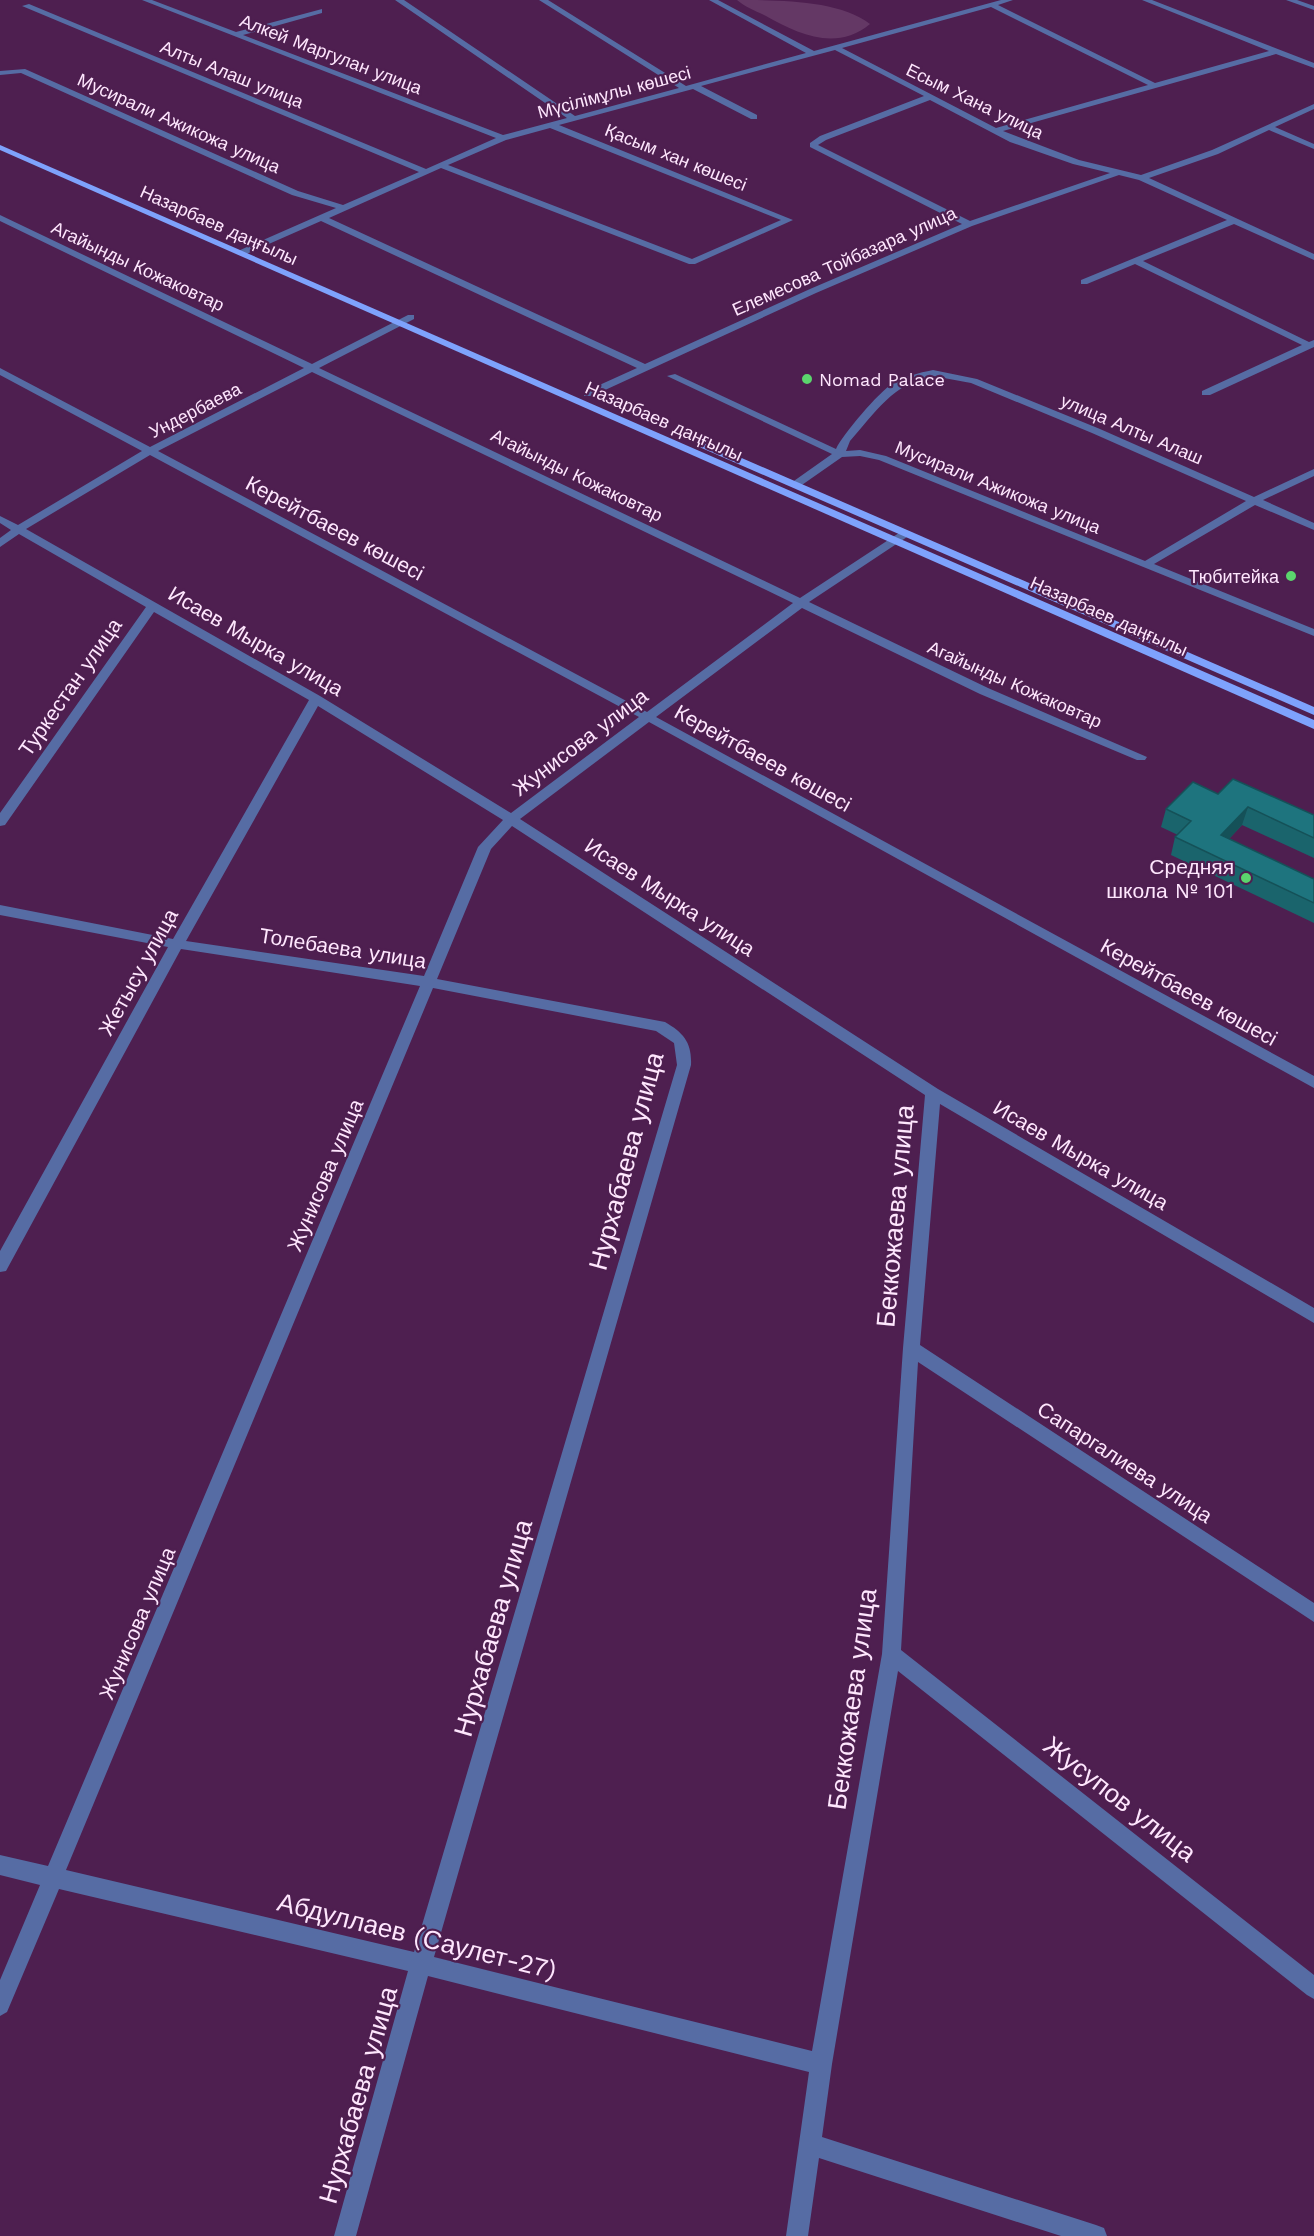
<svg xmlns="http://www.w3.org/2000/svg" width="1314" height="2236" viewBox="0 0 1314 2236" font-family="'Work Sans',sans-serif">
  <rect width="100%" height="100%" fill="#4e1f50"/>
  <path fill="#643865" d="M737 0C779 0 840 0 870 24 836 52 798 34 766 16 756 11 745 7 737 0Z"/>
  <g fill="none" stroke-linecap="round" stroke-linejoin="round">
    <g fill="#566ca4" fill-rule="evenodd">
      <path d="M142 0H152L236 32 322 9V13L243 35 503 135 567 118 395 0H404L575 116 679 88 539 0H548L686 86 806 53 709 0H718L814 51 1001 0H1013L998 5 1155 83 1269 51 1142 0H1152L1314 63V68L1276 54 1003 131 1079 160 1141 175 1212 150 1314 104V109L1275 127 1314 144V149L1269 130 1218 154 1149 178 1314 254V260L1234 224 1143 261 1309 342 1314 340V347L1210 395H1202V391L1302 345 1135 264 1087 284H1081V280L1227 220 1139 180 1119 175 972 226 816 293 592 396H584V392L637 368 321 221 244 255H238V251L336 208 292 195 21 73 0 75V71L25 69 298 191 343 205 419 172 22 6 29 4 426 169 496 138ZM991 7 1148 85 996 128 842 48ZM835 50 924 96 820 136 810 143V147L962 224 810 289 645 364 329 218 441 168 689 264H695L793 220 559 125 693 89 751 119H757V115L701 86ZM930 100 1010 142 1073 164 1110 173 970 221 818 145 826 140ZM550 128 781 220 692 259 448 165 506 140Z"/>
      <polygon points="1286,0 1297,0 1314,6 1314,10"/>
      <path d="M0 215 312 364 408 315H414V319L319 368 800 598 902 531H910V535L809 602 988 688 1147 757 1145 760H1137L980 694 802 608 656 717 1314 1076V1088L649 722 520 819 938 1089 1314 1308V1323L940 1104 920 1345 1314 1603V1622L918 1362 901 1650 1314 1975V1999L1307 1995 898 1671 832 2064 822 2137 1096 2225 1104 2228 1107 2236H1061L819 2158 808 2236H786L809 2072 428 1976 356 2236H334L408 1971 59 1889 7 2012 0 2016V1980L40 1885 0 1875V1855L48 1866 420 986 181 949 6 1271 0 1272V1251L168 947 0 915V905L173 939 309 700 154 612 5 825 0 826V813L146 607 19 534 0 547V538L11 530 0 523V516L18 525 142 451 0 375V368L150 447 304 368 0 221ZM312 372 793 603 647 712 158 451ZM150 455 639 717 511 813 320 696 26 529ZM318 706 503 820 478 847 424 976 186 941ZM512 826 925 1095 903 1348 882 1654 812 2051 434 1957 691 1065C692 1043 684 1033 665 1022L437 979 491 849ZM433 988 656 1031 674 1043 677 1065 414 1952 66 1870Z"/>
      <path d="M933 370 977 379 1100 429 1254 497 1314 469V476L1263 500 1314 523V530L1255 505 1154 564 1314 629V636L879 460 860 456 842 457 799 487H791V483L832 454 667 376 675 374 836 449C842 435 880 391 892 384 906 376 918 373 933 370ZM933 376 971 383 1092 433 1246 501 1145 561 886 456 860 450 846 451 850 441C875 413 893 383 933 376Z"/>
    </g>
    <g fill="#7ea2fc" fill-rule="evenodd">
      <polygon points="0,145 1314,720 1314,729 0,150"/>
      <polygon points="697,442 705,442 1314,707 1314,715 697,446"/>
    </g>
  </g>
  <polygon fill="#1a646c" points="1218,794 1314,815 1314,858 1242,825 1229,839 1314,879 1314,923 1171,855 1175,837 1178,835 1161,827 1166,809"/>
  <polygon fill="#155158" points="1248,807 1242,825 1216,853 1221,835"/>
  <polygon fill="#1e747e" stroke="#155158" stroke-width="1.5" points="1233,779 1314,815 1314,838 1248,807 1221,835 1314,879 1314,903 1175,837 1191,821 1166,809 1193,782 1218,794"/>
  <g fill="#5bd56d" stroke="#4e1f50" stroke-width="2">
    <circle cx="807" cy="379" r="6"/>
    <circle cx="1291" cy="576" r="6"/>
    <circle cx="1246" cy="878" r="6"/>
  </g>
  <g text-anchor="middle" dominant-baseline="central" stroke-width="4.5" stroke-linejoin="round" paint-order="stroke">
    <g font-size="18" fill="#fee6fd" stroke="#4e1f50">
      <text transform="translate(331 54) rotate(21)">Алкей Маргулан улица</text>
      <text transform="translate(232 74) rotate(22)">Алты Алаш улица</text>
      <text transform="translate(614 92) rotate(-15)">Мүсілімұлы көшесі</text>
      <text transform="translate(975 101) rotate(26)">Есым Хана улица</text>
      <text transform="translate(179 123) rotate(24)">Мусирали Ажикожа улица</text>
      <text transform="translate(676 157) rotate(22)">Қасым хан көшесі</text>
      <text transform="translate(219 225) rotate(24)">Назарбаев даңғылы</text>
      <text transform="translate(844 261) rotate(-24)">Елемесова Тойбазара улица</text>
      <text transform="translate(138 266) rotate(25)">Агайынды Кожаковтар</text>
      <text transform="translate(195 410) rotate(-27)">Ундербаева</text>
      <text transform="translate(664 421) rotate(24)">Назарбаев даңғылы</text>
      <text transform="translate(1132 429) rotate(23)">улица Алты Алаш</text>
      <text transform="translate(577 475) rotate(26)">Агайынды Кожаковтар</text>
      <text transform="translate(998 487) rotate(22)">Мусирали Ажикожа улица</text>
      <text transform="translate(1109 616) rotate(24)">Назарбаев даңғылы</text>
      <text transform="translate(1015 684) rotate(24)">Агайынды Кожаковтар</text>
    </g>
    <g font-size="18" fill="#fee6fd" stroke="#4e1f50" text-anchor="start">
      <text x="819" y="379">Nomad Palace</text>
      <text x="1279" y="576" text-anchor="end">Тюбитейка</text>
    </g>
    <g font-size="21" fill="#fee6fd" stroke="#4e1f50">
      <text transform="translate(335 528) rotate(28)">Керейтбаеев көшесі</text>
      <text transform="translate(256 641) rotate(30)">Исаев Мырка улица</text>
      <text transform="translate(70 687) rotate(-55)">Туркестан улица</text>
      <text transform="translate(580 742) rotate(-37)">Жунисова улица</text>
      <text transform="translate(763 758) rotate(29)">Керейтбаеев көшесі</text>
      <text transform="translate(670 897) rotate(33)">Исаев Мырка улица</text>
      <text transform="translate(343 948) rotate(9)">Толебаева улица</text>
      <text transform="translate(138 972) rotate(-61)">Жетысу улица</text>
      <text transform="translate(1189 992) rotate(29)">Керейтбаеев көшесі</text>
      <text transform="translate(1081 1155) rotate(30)">Исаев Мырка улица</text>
      <text transform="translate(325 1175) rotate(-67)">Жунисова улица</text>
      <text transform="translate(1125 1462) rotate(33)">Сапаргалиева улица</text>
      <text transform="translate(137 1623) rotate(-67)">Жунисова улица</text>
    </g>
    <g font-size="21" fill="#fee6fd" stroke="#4e1f50" text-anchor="end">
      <text x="1234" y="866">Средняя<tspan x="1234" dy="24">школа № 101</tspan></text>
    </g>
    <g font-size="26" fill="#fee6fd" stroke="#4e1f50">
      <text transform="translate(626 1161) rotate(-75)">Нурхабаева улица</text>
      <text transform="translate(895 1216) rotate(-85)">Беккожаева улица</text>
      <text transform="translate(493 1628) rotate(-74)">Нурхабаева улица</text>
      <text transform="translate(852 1699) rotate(-82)">Беккожаева улица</text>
      <text transform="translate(1120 1799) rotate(38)">Жусупов улица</text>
      <text transform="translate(417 1936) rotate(14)">Абдуллаев (Саулет-27)</text>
      <text transform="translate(358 2095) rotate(-74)">Нурхабаева улица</text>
    </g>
  </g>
</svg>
